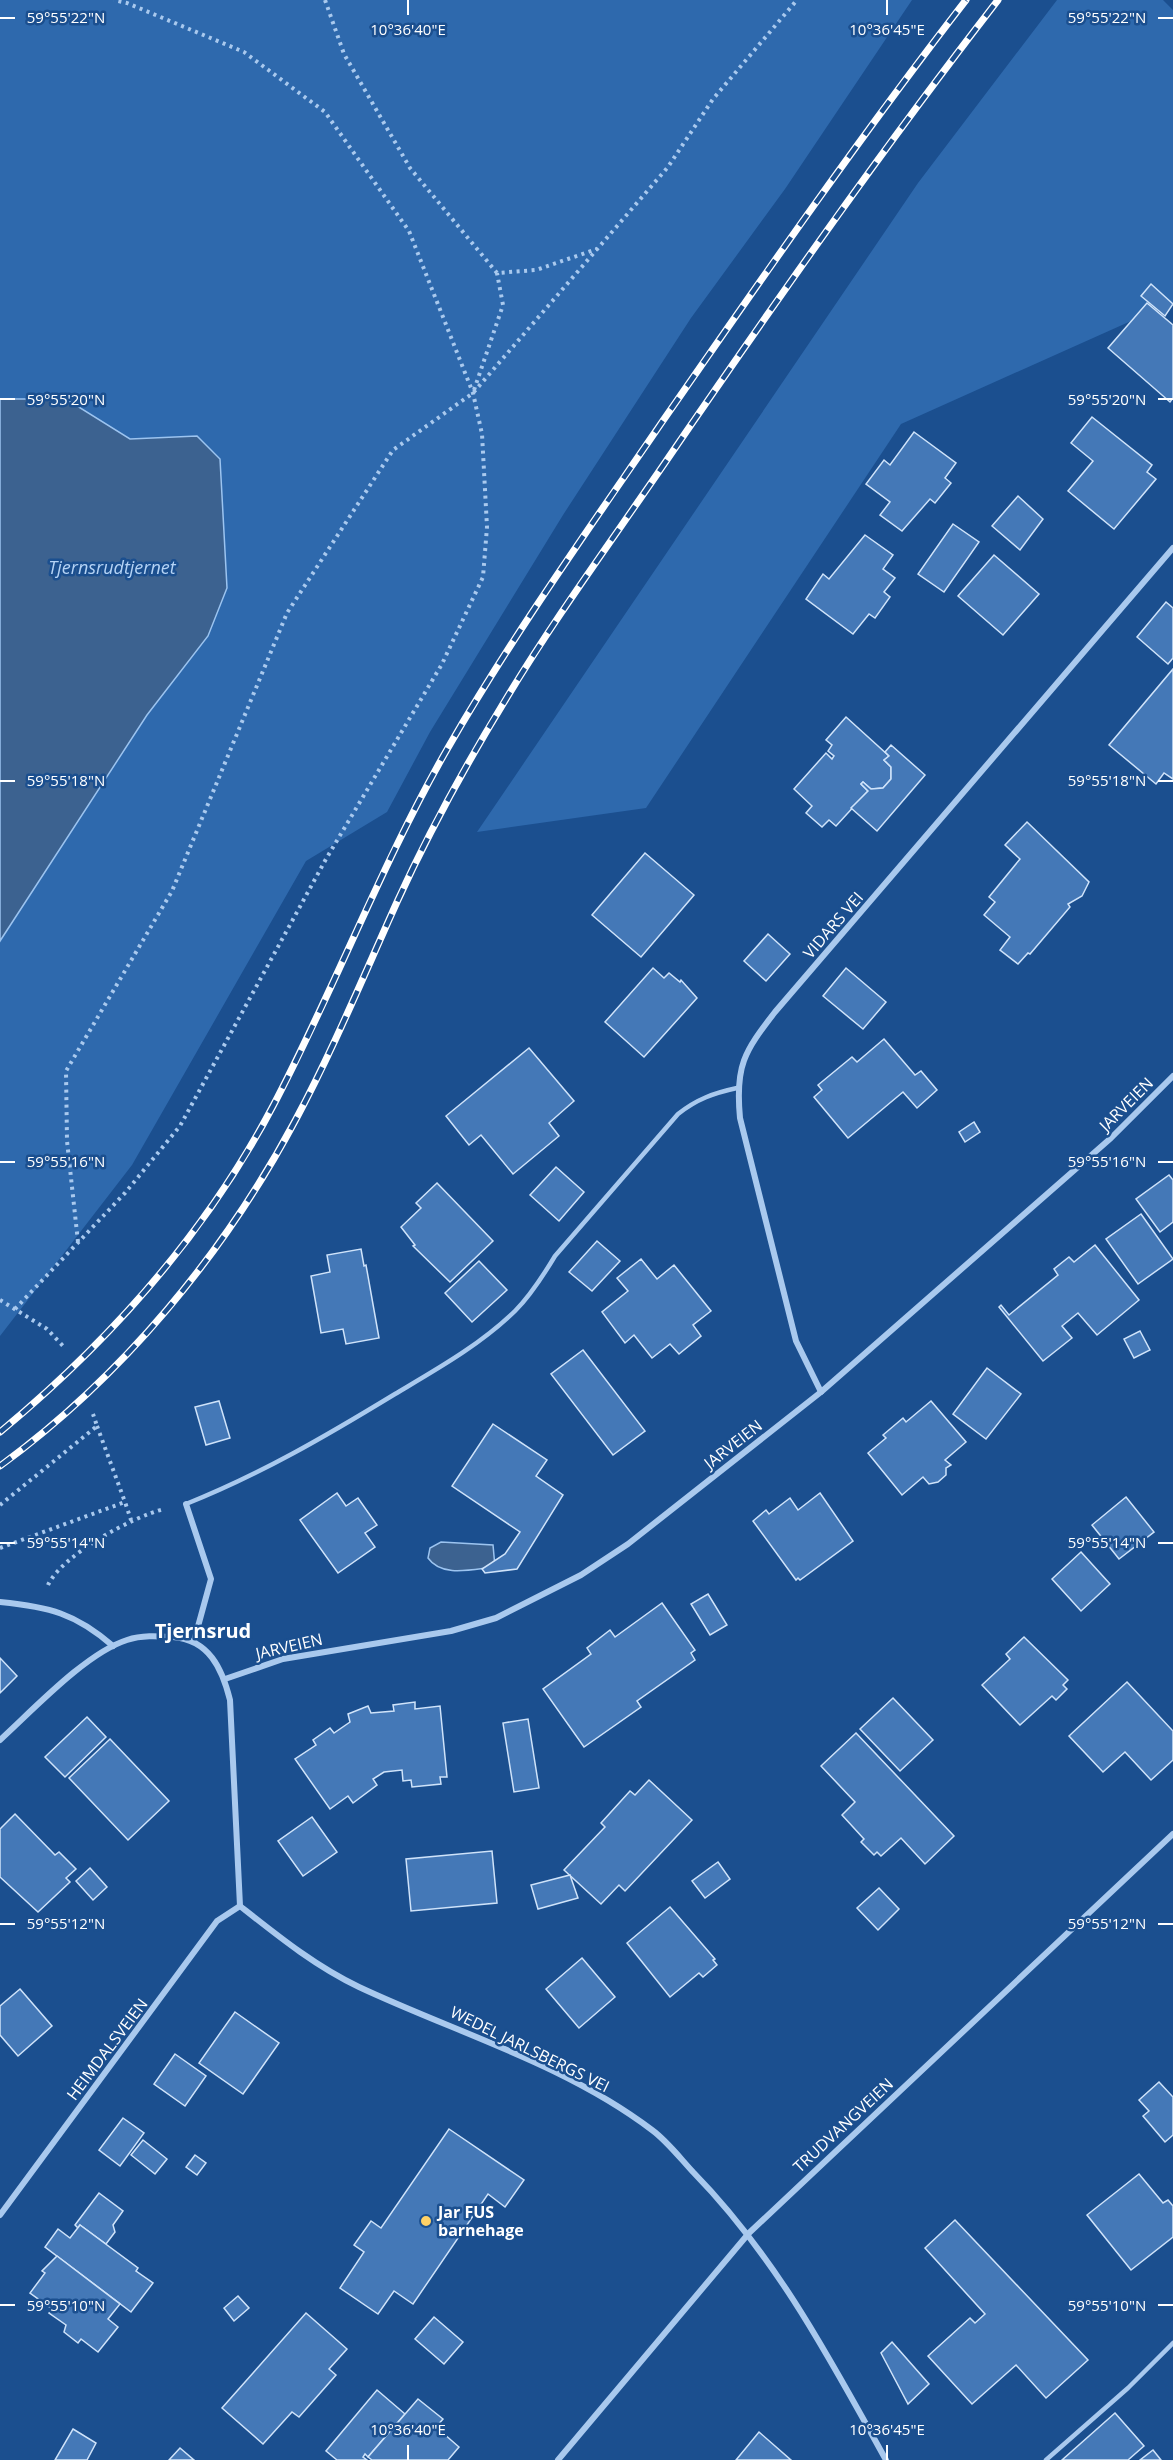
<svg xmlns="http://www.w3.org/2000/svg" width="1173" height="2460" viewBox="0 0 1173 2460" font-family="'Open Sans',sans-serif">
  <rect width="100%" height="100%" fill="#1b4f8f"/>
  <g fill="#2e69ad">
    <polygon points="0,0 912,0 785,189 691,318 563,515 430,732 387,812 306,861 132,1165 0,1336 0,941 147,715 208,636 197,436 130,439 66,399 0,399"/>
    <polygon points="1057,0 1163,0 1173,10 1173,306 1169,304 901,424 646,808 477,832 918,183"/>
  </g>
  <g fill="#3c6290" stroke="#9cc4f0" stroke-width="1.5">
    <polygon points="0,399 66,399 130,439 197,436 220,459 227,588 208,636 147,715 0,941"/>
    <path d="M441 1542 493 1545 495 1567C473 1569 442 1578 428 1558L430 1548Z"/>
  </g>
  <g fill="#4478b7" stroke="#cfe3fa" stroke-width="1.5">
    <polygon points="1151,284 1173,304 1165,316 1141,296"/>
    <polygon points="1147,303 1173,325 1173,398 1170,402 1108,348"/>
    <polygon points="1092,417 1152,465 1147,472 1156,479 1114,529 1068,491 1093,461 1071,443"/>
    <polygon points="914,432 956,463 945,478 951,483 935,503 930,499 902,531 880,515 890,502 866,484 884,460 890,465"/>
    <polygon points="1018,496 1043,519 1020,550 992,526"/>
    <polygon points="953,524 979,542 944,592 918,574"/>
    <polygon points="865,535 893,555 883,569 895,578 884,592 890,597 875,618 869,614 853,634 806,599 823,574 829,579"/>
    <polygon points="994,555 1039,594 1003,635 958,596"/>
    <polygon points="1166,602 1173,608 1173,658 1168,664 1137,637"/>
    <polygon points="1173,669 1173,779 1164,773 1156,784 1109,745"/>
    <polygon points="846,717 889,756 884,760 891,767 891,779 883,788 871,789 863,782 861,784 868,791 836,826 829,820 822,827 806,813 812,806 794,789 826,753 832,759 834,756 828,751 832,745 826,740"/>
    <polygon points="891,745 925,775 877,831 851,808 868,791 861,784 863,782 871,789 883,788 891,779 891,767 884,760 889,756 885,752"/>
    <polygon points="1027,822 1089,882 1082,896 1068,904 1070,907 1030,954 1028,953 1018,964 1000,950 1010,937 984,915 995,902 989,897 1020,859 1005,845"/>
    <polygon points="645,853 694,895 641,957 592,915"/>
    <polygon points="768,934 790,954 766,981 744,961"/>
    <polygon points="653,968 664,978 669,973 680,982 681,980 697,998 644,1057 605,1022"/>
    <polygon points="846,968 886,1002 863,1029 823,996"/>
    <polygon points="884,1039 915,1075 921,1071 937,1090 917,1108 903,1092 848,1138 814,1097 822,1090 818,1085 852,1057 857,1062"/>
    <polygon points="529,1048 574,1101 549,1123 559,1136 513,1174 481,1135 469,1145 446,1116"/>
    <polygon points="974,1122 980,1132 965,1142 959,1132"/>
    <polygon points="556,1167 584,1192 559,1221 530,1195"/>
    <polygon points="1169,1175 1173,1180 1173,1222 1160,1232 1136,1199"/>
    <polygon points="437,1183 493,1241 450,1282 413,1246 415,1245 401,1227 421,1208 416,1203"/>
    <polygon points="1141,1214 1173,1259 1138,1284 1106,1239"/>
    <polygon points="597,1241 620,1261 592,1291 569,1272"/>
    <polygon points="1095,1245 1139,1300 1097,1335 1078,1313 1062,1326 1072,1338 1043,1361 999,1307 1001,1305 1009,1315 1058,1275 1054,1269 1069,1257 1074,1262"/>
    <polygon points="361,1249 364,1266 366,1265 379,1338 346,1344 343,1329 321,1333 311,1276 330,1272 327,1255"/>
    <polygon points="641,1259 657,1279 674,1265 711,1311 693,1325 701,1336 679,1354 670,1344 652,1358 634,1335 625,1343 602,1312 628,1291 617,1278"/>
    <polygon points="479,1261 507,1290 472,1322 445,1293"/>
    <polygon points="1140,1331 1150,1350 1134,1358 1124,1339"/>
    <polygon points="583,1350 645,1431 613,1455 551,1374"/>
    <polygon points="987,1368 1021,1394 986,1439 953,1414"/>
    <polygon points="219,1401 230,1438 206,1445 195,1407"/>
    <polygon points="931,1401 966,1442 945,1460 951,1465 946,1468 946,1475 938,1482 929,1484 923,1477 902,1495 868,1453 886,1438 883,1435 903,1418 906,1422"/>
    <polygon points="493,1424 547,1460 536,1476 563,1495 517,1569 485,1573 482,1569 505,1554 520,1532 452,1486"/>
    <polygon points="337,1493 346,1506 358,1498 377,1525 365,1533 375,1547 338,1573 300,1520"/>
    <polygon points="820,1493 853,1541 800,1580 798,1578 796,1580 753,1521 766,1510 769,1514 790,1498 798,1510"/>
    <polygon points="1126,1497 1154,1532 1119,1559 1092,1525"/>
    <polygon points="1081,1552 1110,1584 1081,1611 1052,1579"/>
    <polygon points="708,1594 727,1625 710,1635 691,1604"/>
    <polygon points="662,1603 695,1650 691,1653 695,1660 637,1701 641,1707 584,1747 543,1689 591,1654 587,1648 610,1630 615,1637"/>
    <polygon points="1024,1637 1068,1680 1063,1685 1067,1689 1056,1700 1052,1696 1020,1725 982,1685 1010,1659 1006,1654"/>
    <polygon points="0,1658 17,1676 0,1693"/>
    <polygon points="1127,1682 1173,1731 1173,1760 1151,1780 1125,1752 1103,1772 1069,1736"/>
    <polygon points="893,1698 933,1740 900,1771 860,1729"/>
    <polygon points="415,1702 415,1709 440,1706 447,1777 440,1777 441,1784 412,1787 411,1780 403,1781 402,1770 384,1772 373,1779 377,1785 353,1803 348,1796 330,1809 295,1759 316,1745 313,1740 330,1728 334,1733 350,1722 348,1714 368,1706 371,1713 394,1711 393,1705"/>
    <polygon points="87,1717 106,1737 65,1777 45,1757"/>
    <polygon points="528,1719 539,1788 514,1792 503,1723"/>
    <polygon points="856,1733 954,1836 925,1864 901,1838 881,1856 877,1852 874,1855 861,1842 864,1839 842,1815 855,1802 821,1766"/>
    <polygon points="110,1739 169,1801 128,1840 69,1778"/>
    <polygon points="649,1780 692,1820 625,1891 619,1885 601,1904 564,1870 605,1827 601,1823 630,1791 635,1795"/>
    <polygon points="15,1814 55,1855 59,1852 76,1869 66,1878 70,1882 38,1912 0,1877 0,1829"/>
    <polygon points="312,1817 337,1852 303,1876 278,1841"/>
    <polygon points="492,1851 497,1903 411,1911 406,1859"/>
    <polygon points="718,1862 730,1879 705,1898 692,1881"/>
    <polygon points="90,1868 107,1887 93,1900 76,1881"/>
    <polygon points="570,1875 578,1898 538,1909 531,1885"/>
    <polygon points="879,1888 899,1909 878,1930 857,1908"/>
    <polygon points="670,1907 715,1959 713,1960 717,1965 703,1977 699,1973 670,1997 627,1943"/>
    <polygon points="582,1958 615,1997 579,2028 546,1989"/>
    <polygon points="20,1989 52,2026 18,2056 0,2035 0,2006"/>
    <polygon points="235,2012 279,2043 243,2094 199,2063"/>
    <polygon points="175,2054 206,2076 185,2106 154,2084"/>
    <polygon points="1159,2082 1173,2097 1173,2135 1165,2142 1143,2116 1149,2111 1139,2100"/>
    <polygon points="123,2118 144,2133 120,2166 99,2150"/>
    <polygon points="449,2129 524,2180 505,2207 488,2194 413,2304 394,2291 378,2314 340,2288 364,2252 354,2245 371,2221 381,2228"/>
    <polygon points="143,2140 167,2159 155,2174 131,2155"/>
    <polygon points="195,2155 206,2163 197,2175 186,2167"/>
    <polygon points="1139,2174 1163,2203 1168,2200 1173,2206 1173,2237 1131,2270 1087,2215"/>
    <polygon points="99,2193 123,2211 113,2225 115,2232 106,2244 80,2225 78,2228 75,2225"/>
    <polygon points="955,2220 1088,2360 1046,2398 1016,2365 972,2404 928,2356 970,2318 975,2323 985,2314 925,2248"/>
    <polygon points="80,2225 138,2268 136,2271 153,2283 131,2312 45,2247 58,2229 70,2238"/>
    <polygon points="57,2256 120,2304 108,2319 118,2327 98,2352 81,2339 78,2343 64,2332 66,2325 49,2313 52,2309 30,2293 45,2273 42,2271"/>
    <polygon points="238,2296 249,2308 234,2321 224,2308"/>
    <polygon points="306,2313 347,2349 329,2369 336,2375 299,2417 292,2412 263,2444 222,2408"/>
    <polygon points="434,2317 463,2342 444,2364 415,2339"/>
    <polygon points="892,2342 929,2384 908,2404 881,2353"/>
    <polygon points="377,2390 405,2414 368,2457 365,2454 363,2457 367,2460 337,2460 326,2451"/>
    <polygon points="418,2399 443,2419 436,2427 459,2447 448,2460 372,2460 368,2457"/>
    <polygon points="1115,2413 1144,2446 1128,2460 1062,2460"/>
    <polygon points="73,2429 96,2443 87,2460 55,2460"/>
    <polygon points="759,2432 791,2460 736,2460"/>
    <polygon points="180,2448 194,2460 169,2460"/>
    <polygon points="1153,2450 1161,2460 1140,2460"/>
  </g>
  <g fill="none" stroke-linecap="round" stroke-linejoin="round">
    <g stroke="#a9c9ee" stroke-width="4" stroke-dasharray="3 4.5" stroke-linecap="butt">
      <polyline points="325,0 344,54 410,168 497,273 536,270 597,249"/>
      <polyline points="474,390 503,305 497,273"/>
      <polyline points="78,1242 67,1141 66,1071 172,891 287,613 393,450 473,393 668,167 713,99 797,0"/>
      <polyline points="0,1300 47,1329 64,1347"/>
      <polyline points="15,1309 125,1193 180,1126 326,859 442,664 483,577 487,527 482,434 473,393 409,231 325,112 244,52 127,3 114,0"/>
      <polyline points="97,1426 125,1502"/>
      <polyline points="0,1505 97,1426 93,1414"/>
      <polyline points="0,1548 125,1502 131,1520"/>
      <path d="M48 1585C62 1555 132 1517 164 1509"/>
    </g>
    <g stroke="#a9c9ee" stroke-width="4.5">
      <path d="M186 1504C261 1474 326 1436 395 1394 437 1369 480 1345 515 1311 531 1295 543 1276 555 1256L678 1114C697 1099 714 1093 737 1088"/>
      <polyline points="1046,2460 1128,2388 1173,2343"/>
    </g>
    <g stroke="#a9c9ee" stroke-width="6">
      <path d="M821 1392 796 1341 740 1118C735 1066 744 1052 775 1012L1173 548"/>
      <polyline points="186,1504 211,1579 194,1641"/>
      <path d="M0 1602C49 1607 75 1613 113 1646"/>
      <polyline points="225,1679 283,1659 451,1631 496,1618 581,1575 628,1544 821,1392 1111,1138 1173,1076"/>
      <path d="M0 1740C33 1710 86 1653 127 1640 142 1635 157 1636 173 1637 209 1640 222 1668 230 1700L240 1906C278 1936 315 1966 359 1987 457 2033 565 2064 652 2130 667 2141 680 2158 693 2172 776 2257 829 2357 886 2460"/>
      <polyline points="0,2215 217,1921 240,1906"/>
      <polyline points="558,2460 749,2233 1173,1834"/>
    </g>
    <defs>
      <g id="rail">
        <path d="M0 1432C110 1341 206 1233 273 1106 335 988 382 862 449 746 513 635 588 530 660 425 760 281 859 138 966 0"/>
        <path d="M0 1466C122 1377 224 1254 295 1121 333 1050 364 975 397 902 428 834 464 768 503 704 555 617 616 535 673 451 778 298 884 147 998 0"/>
      </g>
    </defs>
    <use href="#rail" stroke="#fff" stroke-width="7"/>
    <use href="#rail" stroke="#1b4f8f" stroke-width="4.5" stroke-dasharray="14" stroke-linecap="butt"/>
  </g>
  <path fill="none" stroke="#fff" stroke-width="2" d="M408 0V15M887 0V15M0 18H15M1158 18H1173M0 399H15M1158 399H1173M0 781H15M1158 781H1173M0 1162H15M1158 1162H1173M0 1543H15M1158 1543H1173M0 1924H15M1158 1924H1173M0 2305H15M1158 2305H1173M408 2445V2460M887 2445V2460"/>
  <circle fill="#ffd166" stroke="#1b4f8f" stroke-width="2" cx="426" cy="2221" r="6"/>
  <g text-anchor="middle" dominant-baseline="central" stroke-width="5" stroke-linejoin="round" paint-order="stroke">
    <g font-size="16" fill="#fff" stroke="#1b4f8f">
      <text transform="translate(833 925) rotate(-49)">VIDARS VEI</text>
      <text transform="translate(1126 1104) rotate(-45)">JARVEIEN</text>
      <text transform="translate(733 1444) rotate(-38)">JARVEIEN</text>
      <text transform="translate(289 1646) rotate(-13)">JARVEIEN</text>
      <text transform="translate(107 2049) rotate(-53)">HEIMDALSVEIEN</text>
      <text transform="translate(530 2049) rotate(26)">WEDEL JARLSBERGS VEI</text>
      <text transform="translate(843 2125) rotate(-43)">TRUDVANGVEIEN</text>
    </g>
    <g font-size="16" font-weight="bold" fill="#fff" stroke="#1b4f8f" text-anchor="start">
      <text x="438" y="2212">Jar FUS<tspan x="438" dy="18">barnehage</tspan></text>
    </g>
    <g font-size="18" font-style="italic" fill="#b5d3f5" stroke="#1b4f8f">
      <text x="112" y="567">Tjernsrudtjernet</text>
    </g>
    <g font-size="20" font-weight="bold" fill="#fff" stroke="#1b4f8f">
      <text x="203" y="1630">Tjernsrud</text>
    </g>
  </g>
  <g font-size="15" text-anchor="middle" fill="#fff" stroke="#1b4f8f" stroke-width="5" stroke-linejoin="round" paint-order="stroke">
    <text x="66" y="23">59°55'22"N</text>
    <text x="1107" y="23">59°55'22"N</text>
    <text x="408" y="35">10°36'40"E</text>
    <text x="887" y="35">10°36'45"E</text>
    <text x="66" y="405">59°55'20"N</text>
    <text x="1107" y="405">59°55'20"N</text>
    <text x="66" y="786">59°55'18"N</text>
    <text x="1107" y="786">59°55'18"N</text>
    <text x="66" y="1167">59°55'16"N</text>
    <text x="1107" y="1167">59°55'16"N</text>
    <text x="66" y="1548">59°55'14"N</text>
    <text x="1107" y="1548">59°55'14"N</text>
    <text x="66" y="1929">59°55'12"N</text>
    <text x="1107" y="1929">59°55'12"N</text>
    <text x="66" y="2311">59°55'10"N</text>
    <text x="1107" y="2311">59°55'10"N</text>
    <text x="408" y="2435">10°36'40"E</text>
    <text x="887" y="2435">10°36'45"E</text>
  </g>
</svg>
